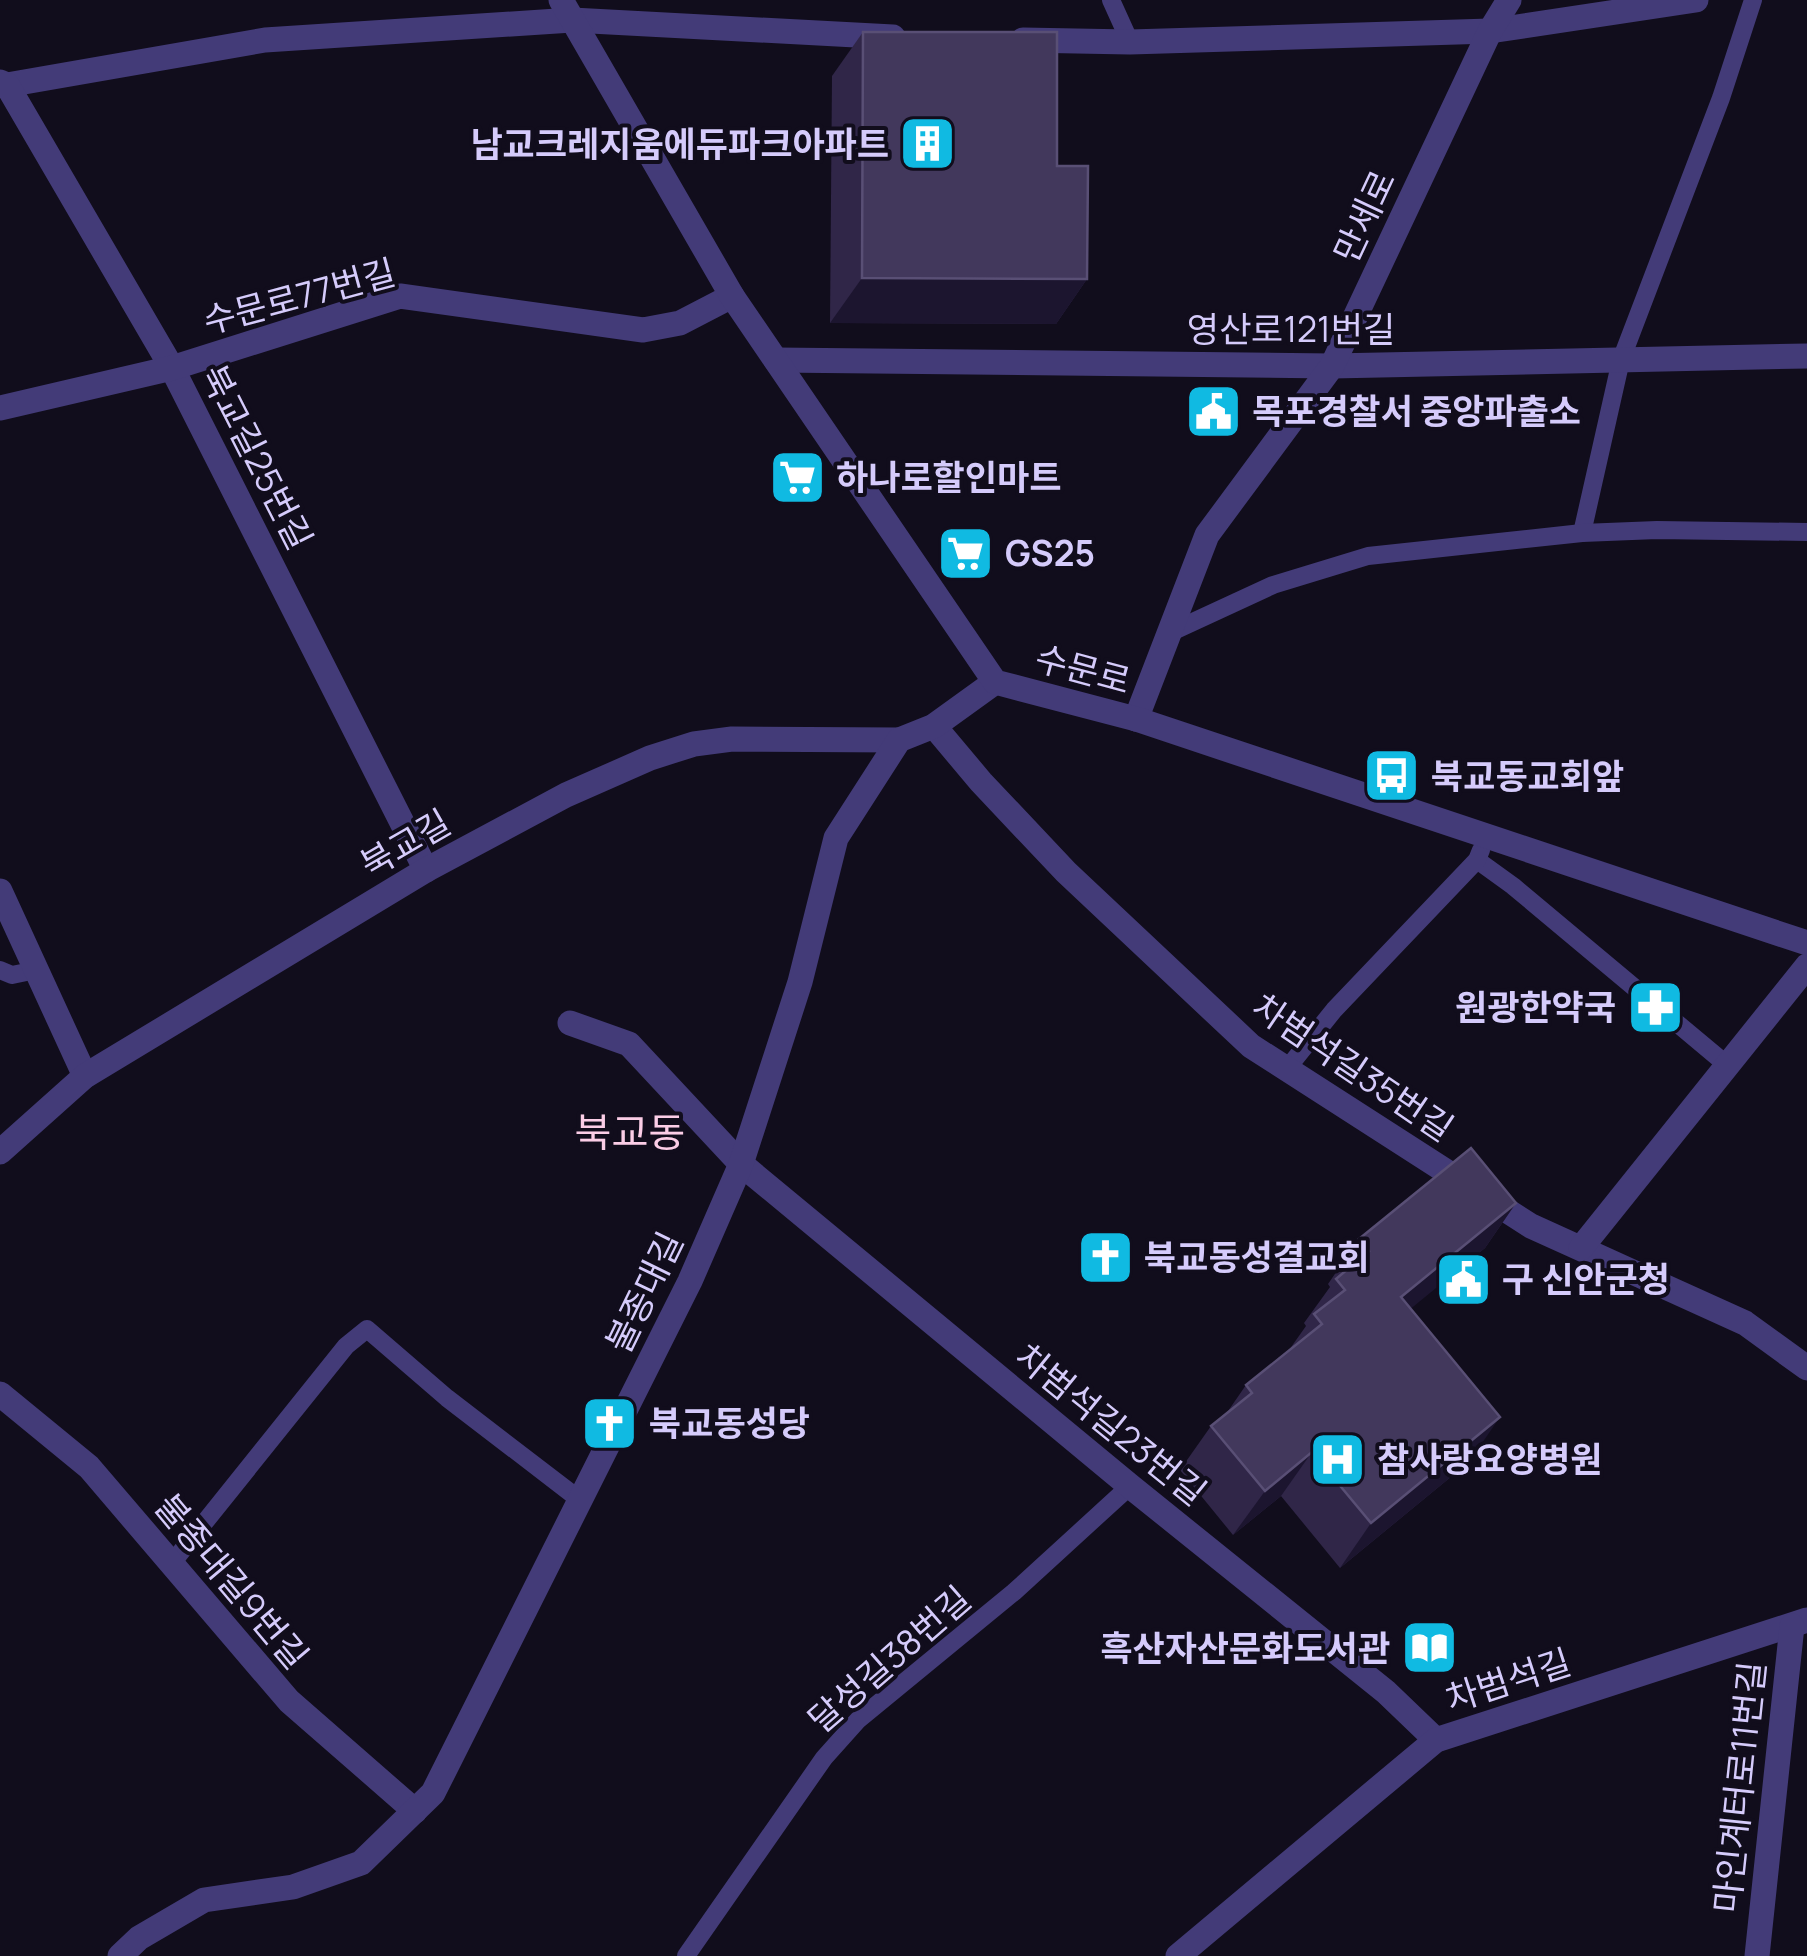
<svg xmlns="http://www.w3.org/2000/svg" width="1807" height="1956" viewBox="0 0 1807 1956" font-family="Manrope,'Noto Sans KR',sans-serif">
  <rect width="100%" height="100%" fill="#110d1c"/>
  <g fill="none" stroke-linecap="round" stroke-linejoin="round">
    <g stroke="#433b78" stroke-width="18">
      <polyline points="1111,0 1130,42"/>
      <polyline points="1582,533 1621,360 1721,98 1753,0"/>
      <polyline points="1167,634 1273,585 1368,556 1582,533 1657,530 1807,532"/>
      <polyline points="1477,860 1513,886 1727,1065"/>
      <polyline points="0,970 12,975 36,970"/>
      <polyline points="1286,1070 1334,1010 1477,860 1481,850"/>
      <polyline points="172,1563 346,1346 367,1329 447,1398 580,1500"/>
      <polyline points="686,1956 824,1758 858,1720 1014,1592 1130,1486"/>
    </g>
    <g stroke="#433b78" stroke-width="25">
      <polyline points="1023,40 1130,42 1490,31 1696,0"/>
      <polyline points="0,82 7,85 265,40 572,20 893,37"/>
      <polyline points="7,85 172,368 426,870"/>
      <polyline points="776,360 1332,366 1807,356"/>
      <polyline points="0,408 172,368 400,296 643,330 680,323 732,296"/>
      <polyline points="1136,719 1207,535 1332,366 1490,31 1509,0"/>
      <polyline points="934,726 981,782 1066,872 1251,1046 1531,1226 1745,1323 1807,1368"/>
      <polyline points="0,891 85,1076"/>
      <polyline points="570,1023 629,1044 741,1164 1130,1486 1386,1692 1436,1740"/>
      <polyline points="0,1152 85,1076 426,870 566,795 650,758 694,744 732,739 899,740"/>
      <polyline points="1581,1248 1807,966"/>
      <polyline points="0,1394 89,1467 289,1701 415,1811"/>
      <polyline points="120,1956 139,1938 204,1900 293,1887 361,1863 433,1793 690,1281 741,1164 800,982 836,838 899,740 934,726 995,682"/>
      <polyline points="1178,1956 1436,1740 1807,1620"/>
      <polyline points="1757,1956 1792,1626"/>
    </g>
    <polyline stroke="#433b78" stroke-width="25" points="561,0 732,296 995,682 1136,719 1807,943"/>
  </g>
  <g fill="#302648">
    <polygon points="863,32 1057,166 1087,279 1056,324 830,323 832,76"/>
    <polygon points="1516,1203 1485,1248 1410,1308 1469,1462 1340,1568 1281,1496 1233,1535 1180,1470 1211,1426 1226,1414 1246,1385 1289,1350 1306,1326 1304,1323 1330,1287 1328,1284 1359,1239"/>
  </g>
  <g fill="#1c152f">
    <polygon points="862,278 1087,279 1056,324 830,323"/>
    <polygon points="1516,1203 1485,1248 1370,1342 1401,1297"/>
    <polygon points="1500,1417 1469,1462 1340,1568 1371,1523"/>
    <polygon points="1312,1452 1281,1496 1233,1535 1265,1491"/>
  </g>
  <g fill="#42385c" stroke="#594f75" stroke-width="2.5">
    <polygon points="863,32 1057,32 1057,166 1088,166 1087,279 862,278"/>
    <polygon points="1471,1148 1516,1203 1401,1297 1500,1417 1371,1523 1312,1452 1265,1491 1211,1426 1252,1393 1246,1385 1322,1324 1314,1314 1345,1290 1336,1279 1369,1251 1359,1239"/>
  </g>
  <defs>
    <symbol id="building-square" viewBox="-11 -11 22 22"><rect x="-9" y="-9" width="18" height="18" rx="4" fill="#10bae2" stroke="#110d1c"/><path d="M-4-6H4V6H1V3H-1V6H-4ZM-2.5-4.3h1.7v1.8h-1.7ZM.8-4.3h1.7v1.8H.8ZM-2.5-1h1.7V.8h-1.7ZM.8-1h1.7V.8H.8Z" fill="#fff"/></symbol>
    <symbol id="civic-square" viewBox="-11 -11 22 22"><rect x="-9" y="-9" width="18" height="18" rx="4" fill="#10bae2" stroke="#110d1c"/><path d="M-.6-6.5H3V-4.5H.6V-3L4-1V1h2V6H-6V1h2V-1L-.6-3ZM-1.2 2.5V6h2.4V2.5Z" fill="#fff"/></symbol>
    <symbol id="supermarket-square" viewBox="-11 -11 22 22"><rect x="-9" y="-9" width="18" height="18" rx="4" fill="#10bae2" stroke="#110d1c"/><path d="M-6-5.5h2.5l.6 2H6L4.5 2H-2.5L-4.4-4H-6ZM-1.5 3.2a1.3 1.3 0 1 0 .1 0ZM3 3.2a1.3 1.3 0 1 0 .1 0Z" fill="#fff"/></symbol>
    <symbol id="bus-square" viewBox="-11 -11 22 22"><rect x="-9" y="-9" width="18" height="18" rx="4" fill="#10bae2" stroke="#110d1c"/><path d="M-5-6H5V4H4V6H2V4H-2V6H-4V4H-5ZM-3.5-4V0h7V-4ZM-3.5 1.2v1.5H-2V1.2ZM2 1.2v1.5H3.5V1.2Z" fill="#fff"/></symbol>
    <symbol id="pharmacy-square" viewBox="-11 -11 22 22"><rect x="-9" y="-9" width="18" height="18" rx="4" fill="#10bae2" stroke="#110d1c"/><path d="M-2-6h4v4h4v4h-4v4h-4v-4h-4v-4h4Z" fill="#fff"/></symbol>
    <symbol id="church-square" viewBox="-11 -11 22 22"><rect x="-9" y="-9" width="18" height="18" rx="4" fill="#10bae2" stroke="#110d1c"/><path d="M-1.2-6h2.4v3.5h3.3v2.4h-3.3V6h-2.4V-.1h-3.3v-2.4h3.3Z" fill="#fff"/></symbol>
    <symbol id="hospital-square" viewBox="-11 -11 22 22"><rect x="-9" y="-9" width="18" height="18" rx="4" fill="#10bae2" stroke="#110d1c"/><path d="M-5-5h3v3.5h4V-5h3V5h-3V1.5h-4V5h-3Z" fill="#fff"/></symbol>
    <symbol id="library-square" viewBox="-11 -11 22 22"><rect x="-9" y="-9" width="18" height="18" rx="4" fill="#10bae2" stroke="#110d1c"/><path d="M-6-4Q-3-5.5-.7-3.5V5Q-3 3-6 4ZM6-4Q3-5.5 .7-3.5V5Q3 3 6 4Z" fill="#fff"/></symbol>
  </defs>
  <g fill-rule="evenodd">
    <use href="#building-square" x="896" y="112" width="63" height="63"/>
    <use href="#civic-square" x="1182" y="380" width="63" height="63"/>
    <use href="#supermarket-square" x="766" y="446" width="63" height="63"/>
    <use href="#supermarket-square" x="934" y="522" width="63" height="63"/>
    <use href="#bus-square" x="1360" y="744" width="63" height="63"/>
    <use href="#pharmacy-square" x="1624" y="976" width="63" height="63"/>
    <use href="#church-square" x="1074" y="1226" width="63" height="63"/>
    <use href="#civic-square" x="1432" y="1248" width="63" height="63"/>
    <use href="#church-square" x="578" y="1392" width="63" height="63"/>
    <use href="#hospital-square" x="1306" y="1428" width="63" height="63"/>
    <use href="#library-square" x="1398" y="1616" width="63" height="63"/>
  </g>
  <g text-anchor="middle" dominant-baseline="central" stroke-width="8" stroke-linejoin="round" paint-order="stroke">
    <g font-size="35" font-weight="bold" fill="#d5cbfb" stroke="#110d1c" text-anchor="start">
      <text x="889" y="144" text-anchor="end">남교크레지움에듀파크아파트</text>
      <text x="1252" y="411">목포경찰서 중앙파출소</text>
      <text x="836" y="477">하나로할인마트</text>
      <text x="1005" y="553">GS25</text>
      <text x="1431" y="776">북교동교회앞</text>
      <text x="1616" y="1007" text-anchor="end">원광한약국</text>
      <text x="1144" y="1257">북교동성결교회</text>
      <text x="1502" y="1279">구 신안군청</text>
      <text x="649" y="1423">북교동성당</text>
      <text x="1377" y="1459">참사랑요양병원</text>
      <text x="1390" y="1648" text-anchor="end">흑산자산문화도서관</text>
    </g>
    <g font-size="35" fill="#d5cbfb" stroke="#110d1c">
      <text transform="translate(1364 216) rotate(-65)">만세로</text>
      <text transform="translate(299 296) rotate(-15)">수문로77번길</text>
      <text x="1291" y="329">영산로121번길</text>
      <text transform="translate(257 457) rotate(63)">북교길25번길</text>
      <text transform="translate(1083 669) rotate(15)">수문로</text>
      <text transform="translate(405 843) rotate(-30)">북교길</text>
      <text transform="translate(1353 1067) rotate(34)">차범석길35번길</text>
      <text transform="translate(644 1292) rotate(-64)">불종대길</text>
      <text transform="translate(1111 1424) rotate(39)">차범석길23번길</text>
      <text transform="translate(232 1581) rotate(50)">불종대길9번길</text>
      <text transform="translate(889 1659) rotate(-41)">달성길38번길</text>
      <text transform="translate(1508 1680) rotate(-18)">차범석길</text>
      <text transform="translate(1739 1787) rotate(-84)">마인계터로11번길</text>
    </g>
    <g font-size="40" fill="#fbcde6" stroke="#110d1c">
      <text x="630" y="1131">북교동</text>
    </g>
  </g>
</svg>
